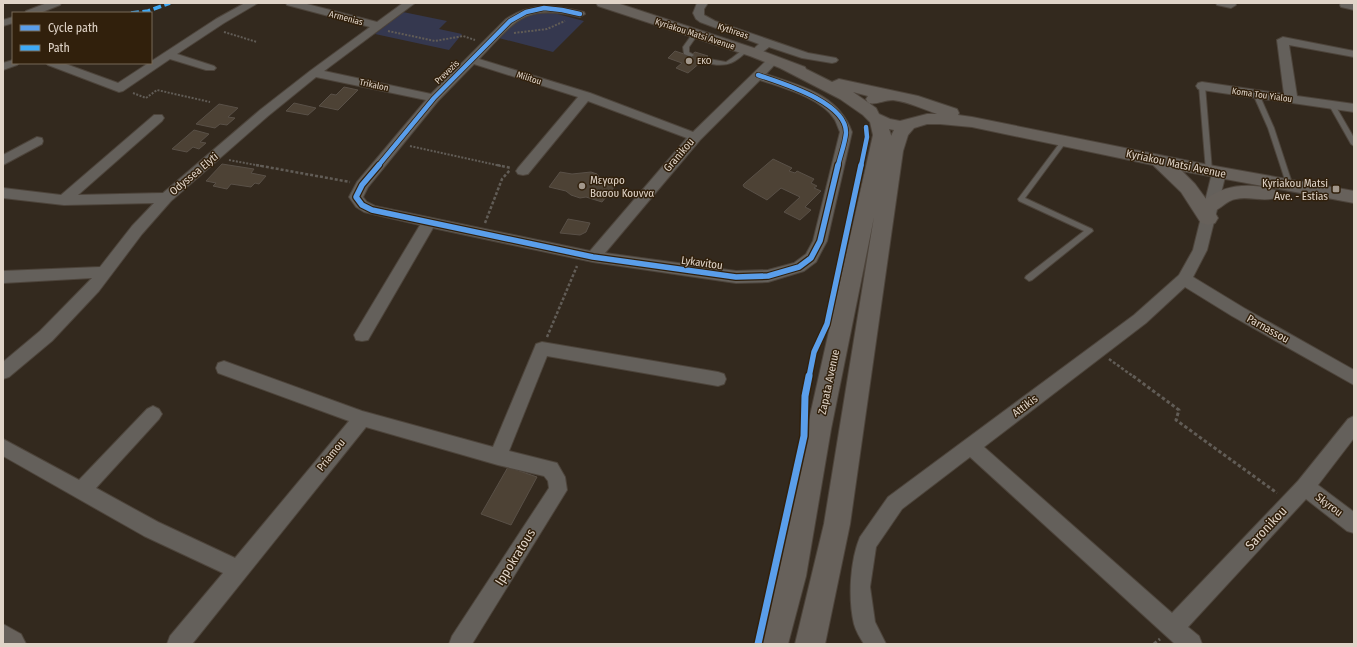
<svg xmlns="http://www.w3.org/2000/svg" width="1357" height="647" viewBox="0 0 1357 647" font-family="'Fira Sans Condensed',sans-serif">
  <rect width="100%" height="100%" fill="#33291e"/>
  <g fill="#35384f">
    <polygon points="403,12 447,21 439,29 462,34 449,50 375,34"/>
    <polygon points="550,12 584,21 553,52 495,37 523,14"/>
  </g>
  <g fill="#4d4235" stroke="#595047">
    <polygon points="675,51 690,56 695,52 708,56 688,73 676,68 682,63 668,58"/>
    <polygon points="344,87 358,90 338,110 319,106 331,94 336,95"/>
    <polygon points="294,103 316,108 308,115 286,111"/>
    <polygon points="219,104 238,108 228,117 235,118 227,125 220,124 215,128 196,124"/>
    <polygon points="194,130 209,134 200,142 206,143 199,149 193,147 187,152 172,149"/>
    <polygon points="773,159 792,168 789,171 795,173 797,171 814,179 811,183 817,186 814,188 821,191 805,207 811,210 800,220 784,212 800,197 781,188 767,200 744,187 743,185 745,183"/>
    <polygon points="222,164 254,169 251,173 266,176 259,184 255,183 251,187 231,184 227,189 213,186 216,183 206,181"/>
    <polygon points="560,172 572,174 591,172 597,174 602,182 615,186 602,202 586,197 580,198 571,195 566,191 549,187"/>
    <polygon points="568,219 590,223 586,232 580,235 560,233"/>
    <polygon points="508,467 537,477 511,525 481,514"/>
  </g>
  <g fill="none" stroke-linecap="round" stroke-linejoin="round">
    <defs>
      <g id="lane">
        <polygon points="693,33 698,34 689,47 689,52 694,55 691,57 684,54 683,47"/>
        <path d="M745 48 748 50 747 51C736 62 728 67 712 64 708 63 704 62 700 60L703 58 726 62 732 58Z"/>
        <polygon points="1202,84 1205,86 1212,171 1209,173 1206,171 1199,86"/>
        <polygon points="1256,92 1259,94 1274,128 1293,186 1292,188 1290,188 1287,186 1268,128 1253,94"/>
        <polygon points="1332,103 1335,105 1354,138 1354,146 1351,144 1329,105"/>
        <polygon points="1064,139 1067,141 1025,198 1092,229 1093,231 1032,280 1029,281 1025,278 1026,276 1084,231 1019,201 1018,199 1062,140"/>
      </g>
      <g id="street">
        <polygon points="47,3 61,3 60,5 40,13 25,13 26,11"/>
        <polygon points="245,3 258,3 224,23 177,54 214,66 216,68 214,70 206,70 170,59 123,91 119,92 48,65 46,63 63,63 118,83 216,19"/>
        <path d="M286 3H303L377 22 403 3H415L324 71 431 94 506 19C531 2 556 5 584 12L585 14 580 17C523 3 516 21 479 59L590 93 693 132 769 58H777L779 60 766 74C801 86 838 94 852 132L827 241 818 258 816 262 804 271 768 282 736 283 593 262 433 228 368 340 362 341 356 340 354 335 420 225 364 212 356 207 349 197 357 182 426 100 316 77 268 116 171 201 142 234 99 291 52 341 9 377 3 379V362L40 331 92 278 3 283V271L100 267 132 226 154 203 64 205 3 198V188L61 195 154 115H162L164 118 162 121 78 195 163 193 260 110 310 71 370 27 287 5ZM474 64 578 97 518 168 516 171 518 174 523 175 528 174 588 101 687 138 590 251 375 206 367 202 363 197 368 187 438 101ZM760 80C783 88 822 98 835 120 837 124 838 128 840 132L813 241 806 254 794 263 768 270 736 271 605 253 700 140Z"/>
        <polygon points="697,3 708,3 704,9 704,15 715,21 808,53 836,58 838,60 836,62 832,63 802,58 769,47 759,55 751,55 749,53 759,44 700,22 696,19 693,13"/>
        <polygon points="1216,3 1235,3 1236,5 1231,8 1217,5"/>
        <polygon points="1341,3 1354,4 1354,10 1341,7 1340,5"/>
        <polygon points="13,17 13,23 3,26 3,20"/>
        <polygon points="1283,37 1354,51 1354,57 1289,45 1297,96 1354,104 1354,112 1202,90 1198,89 1196,86 1198,83 1202,82 1284,94 1277,40"/>
        <polygon points="13,60 13,63 19,63 17,65 3,70 3,63"/>
        <polygon points="37,137 42,138 43,141 42,144 3,165 3,155"/>
        <path d="M1219 169 1224 170 1226 173 1207 250 1193 277 1244 308 1354 370V385L1232 316 1185 287 1146 323 984 447 1172 613 1298 481 1348 419 1354 416V438L1318 485 1354 512V533L1347 531 1306 499 1188 627 1199 636 1202 644H1175L970 457 902 509 876 547 870 587 875 622 886 644H864C860 638 856 631 854 624 848 599 850 561 860 537L888 497 1134 315 1179 275 1193 250 1212 173 1214 170Z"/>
        <polygon points="542,342 718,372 724,374 726,379 724,384 718,386 547,356 509,451 557,463 565,477 567,490 472,644 449,644 452,636 549,488 548,481 544,476 498,465 366,427 192,644 167,644 170,636 223,573 144,536 3,456 3,439 79,480 147,409 153,406 159,409 162,414 159,419 96,488 158,522 235,558 349,421 218,373 216,368 218,363 224,361 362,411 493,447 534,349 536,344"/>
      </g>
      <g id="secondary">
        <path d="M596 3H617L760 50 805 67 806 69 832 82 839 79 918 96 957 109 959 113 958 115 972 117 1209 165 1354 191V203L1182 171 1195 184 1206 199C1226 184 1251 183 1275 190L1277 194 1275 198C1262 202 1249 196 1236 199 1227 200 1222 208 1214 211L1218 218 1215 223 1208 225 1201 223 1181 192 1153 165 972 127 940 124H927L914 128 908 135 903 151 850 524 825 644H795L824 524 874 217 831 429 806 576 788 644H758L778 576 807 429 873 135 870 122 863 115 840 99 780 68 750 56 598 6ZM853 92 868 96 866 99 868 103C877 105 884 100 893 100 909 102 923 109 937 114H927L900 121 890 119 879 114 876 108ZM889 129 894 130 891 136V135Z"/>
        <polygon points="3,624 21,634 26,644 3,644"/>
      </g>
    </defs>
    <use href="#lane" stroke="#4d443b" stroke-width="2"/>
    <use href="#street" stroke="#4d443b" stroke-width="2"/>
    <use href="#secondary" stroke="#4d443b" stroke-width="2"/>
    <g stroke="#615c56" stroke-width="2" stroke-dasharray="2 1.5" stroke-linecap="butt">
      <polyline points="388,31 435,41 463,36 475,40"/>
      <polyline points="224,32 257,42"/>
      <polyline points="514,33 547,29 565,21"/>
      <polyline points="133,93 146,98 157,90 210,102"/>
      <polyline points="410,146 501,166"/>
      <polyline points="229,160 261,166"/>
    </g>
    <g stroke="#615c56" stroke-width="2.5" stroke-dasharray="3 2" stroke-linecap="butt">
      <polyline points="256,165 350,182"/>
      <polyline points="497,165 511,168"/>
      <polyline points="485,223 502,179 510,170"/>
      <polyline points="547,337 577,266"/>
      <polyline points="1109,359 1134,377"/>
    </g>
    <g stroke="#615c56" stroke-width="3" stroke-dasharray="3.5 2.5" stroke-linecap="butt">
      <polyline points="1133,376 1179,410 1176,420 1277,493"/>
      <polyline points="1154,644 1160,639"/>
    </g>
    <use href="#lane" fill="#64605b" fill-rule="evenodd"/>
    <use href="#street" fill="#64605b" fill-rule="evenodd"/>
    <use href="#secondary" fill="#67615b" fill-rule="evenodd"/>
    <polyline stroke="#3fa9f5" stroke-width="3.5" stroke-dasharray="8 3.5" stroke-linecap="butt" points="131,13 148,11 170,3"/>
    <defs>
      <g id="cycleway-far2">
        <path d="M758 75C781 83 847 102 846 133 845 144 840 156 838 166"/>
        <polyline points="378,166 434,98 510,21 526,12 544,8 562,10 580,14"/>
        <polyline points="861,166 867,137 866,127"/>
      </g>
      <g id="cycleway-far1">
        <polyline points="379,165 362,185 356,197 362,205 372,210 593,257 736,277 768,276 799,267 811,258 820,241 838,165"/>
        <polyline points="809,377 814,352 827,324 861,165"/>
      </g>
      <polyline id="cycleway" points="758,644 804,436 805,396 809,376"/>
    </defs>
    <use href="#cycleway-far2" stroke="#31200c" stroke-width="6"/>
    <use href="#cycleway-far1" stroke="#31200c" stroke-width="8"/>
    <use href="#cycleway" stroke="#31200c" stroke-width="10"/>
    <use href="#cycleway-far2" stroke="#5a9eea" stroke-width="4.5"/>
    <use href="#cycleway-far1" stroke="#5a9eea" stroke-width="5.5"/>
    <use href="#cycleway" stroke="#5a9eea" stroke-width="7"/>
  </g>
  <g fill="#a3988c" stroke="#31200c" stroke-width="1.5">
    <circle cx="689" cy="61" r="4"/>
    <circle cx="582" cy="186" r="4"/>
    <rect x="1332" y="185" width="8" height="8" rx="2"/>
  </g>
  <g text-anchor="middle" dominant-baseline="central" stroke-width="3" stroke-linejoin="round" paint-order="stroke">
    <g font-size="9" fill="#e0d4c8" stroke="#31200c">
      <text transform="translate(346 18) rotate(15)">Armenias</text>
      <text transform="translate(733 31) rotate(19)">Kythreas</text>
      <text transform="translate(695 34) rotate(18)">Kyriakou Matsi Avenue</text>
      <text transform="translate(447 72) rotate(-44)">Prevezis</text>
      <text transform="translate(529 78) rotate(18)">Militou</text>
      <text transform="translate(374 85) rotate(12)">Trikalon</text>
      <text transform="translate(1262 95) rotate(8)">Koma Tou Yialou</text>
    </g>
    <g font-size="9" fill="#e0d4c8" stroke="#31200c" text-anchor="start">
      <text x="697" y="61">EKO</text>
    </g>
    <g font-size="11" fill="#e0d4c8" stroke="#31200c">
      <text transform="translate(679 155) rotate(-49)">Granikou</text>
      <text transform="translate(1176 164) rotate(12)">Kyriakou Matsi Avenue</text>
      <text transform="translate(194 174) rotate(-40)">Odyssea Elyti</text>
      <text transform="translate(702 263) rotate(8)">Lykavitou</text>
      <text transform="translate(1268 329) rotate(29)">Parnassou</text>
      <text transform="translate(829 382) rotate(-78)">Zapata Avenue</text>
      <text transform="translate(1025 406) rotate(-37)">Attikis</text>
      <text transform="translate(331 455) rotate(-51)">Priamou</text>
      <text transform="translate(1329 505) rotate(37)">Skyrou</text>
    </g>
    <g font-size="11" fill="#e0d4c8" stroke="#31200c" text-anchor="start">
      <text x="590" y="180">Μεγαρο<tspan x="590" dy="13">Βασου Κουννα</tspan></text>
      <text x="1328" y="183" text-anchor="end">Kyriakou Matsi<tspan x="1328" dy="13">Ave. - Estias</tspan></text>
    </g>
    <g font-size="13" fill="#e0d4c8" stroke="#31200c">
      <text transform="translate(1266 528) rotate(-47)">Saronikou</text>
      <text transform="translate(515 557) rotate(-58)">Ippokratous</text>
    </g>
  </g>
  <rect width="1357" height="647" fill="none" stroke="#e0d4c8" stroke-width="8"/>
  <rect x="12" y="12" width="140" height="52" fill="#31200c" stroke="#776857"/>
  <rect x="20" y="25" width="20" height="6" fill="#5a9eea" stroke="#776857"/>
  <text x="48" y="32" font-size="12" fill="#e0d4c8">Cycle path</text>
  <rect x="20" y="45" width="20" height="6" fill="#3fa9f5" stroke="#776857"/>
  <text x="48" y="52" font-size="12" fill="#e0d4c8">Path</text>
</svg>
